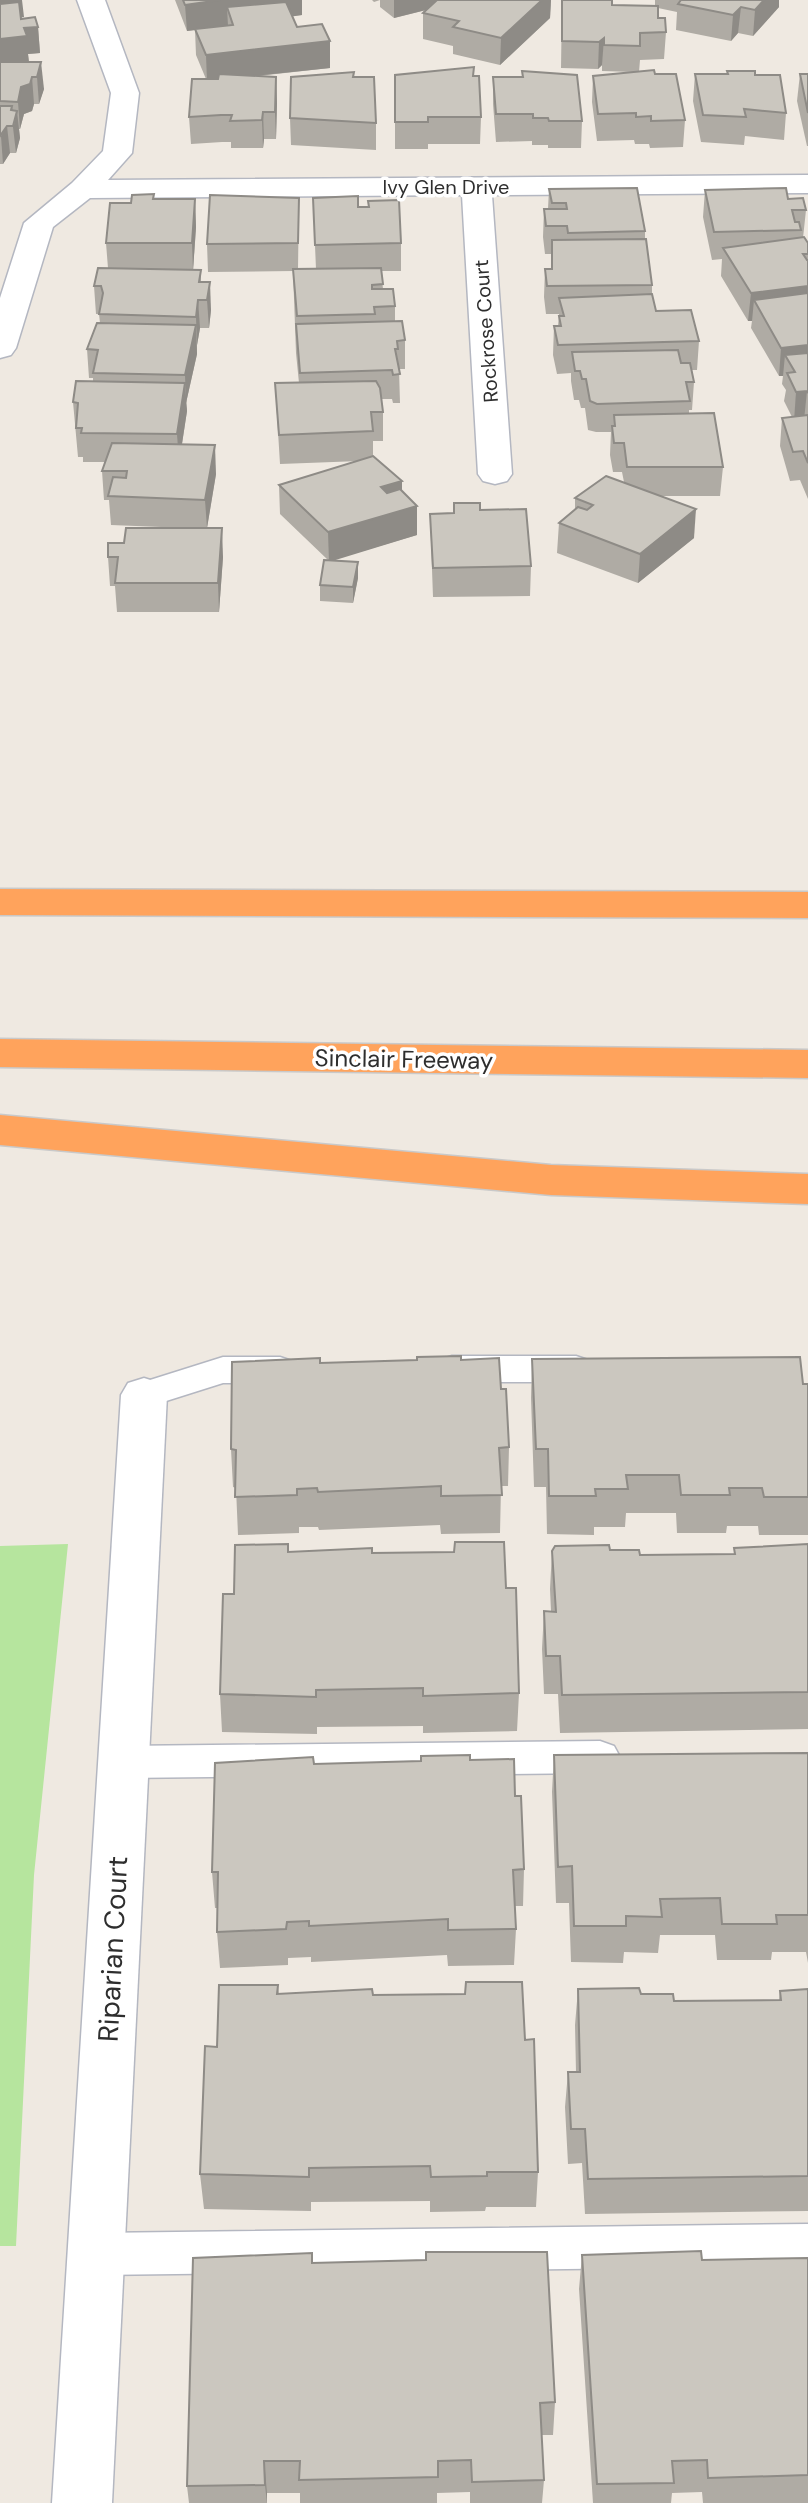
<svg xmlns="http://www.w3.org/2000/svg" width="808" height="2503" viewBox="0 0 808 2503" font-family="'DM Sans',sans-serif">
  <rect width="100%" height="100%" fill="#efe9e1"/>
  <polygon fill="#b6e59e" points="68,1544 34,1875 16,2246 0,2246 0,1546"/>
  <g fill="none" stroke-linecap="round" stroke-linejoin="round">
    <defs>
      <g id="lane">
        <polygon points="452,1356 576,1356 588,1360 594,1369 588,1378 576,1382 452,1382 440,1378 434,1369 440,1360"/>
        <polygon points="223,1357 280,1357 292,1361 298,1370 292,1379 280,1383 223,1383 144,1408 131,1404 126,1395 131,1386"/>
        <polygon points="600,1741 614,1746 620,1757 614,1768 600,1773 123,1778 109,1774 103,1762 109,1750 123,1746"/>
        <polygon points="808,2224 808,2266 96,2275 80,2269 74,2254 80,2239 96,2233"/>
      </g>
      <g id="street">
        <polygon points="77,0 105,0 139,93 132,153 108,180 808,175 808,193 492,195 512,474 507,481 495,484 483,481 478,474 462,195 90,198 53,227 16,348 11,355 0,358 0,298 24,223 72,183 103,151 111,93"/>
        <polygon points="144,1378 160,1383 167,1395 112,2503 52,2503 121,1395 128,1383"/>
      </g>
      <g id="highway">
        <polygon points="0,889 808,892 808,918 0,915"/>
        <polygon points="0,1039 808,1050 808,1078 0,1067"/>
        <polygon points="0,1115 551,1165 808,1174 808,1204 551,1195 0,1145"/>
      </g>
    </defs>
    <use href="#lane" stroke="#b4b7c1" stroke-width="3"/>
    <use href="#street" stroke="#b4b7c1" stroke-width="3"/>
    <use href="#highway" stroke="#c9c9c9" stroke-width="3"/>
    <use href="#lane" fill="#fff" fill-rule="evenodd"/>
    <use href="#street" fill="#fff" fill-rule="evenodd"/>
    <use href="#highway" fill="#ffa35c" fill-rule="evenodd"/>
  </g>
  <g fill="#afaba4">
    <polygon points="0,0 24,17 21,17 21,19 38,27 40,53 28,54 29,62 44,89 39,104 34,104 32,111 24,114 20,129 19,129 20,138 16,153 10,153 3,164 0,164"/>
    <polygon points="175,0 302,0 302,15 292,16 297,27 330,68 258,76 276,77 277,103 276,139 264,139 263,148 231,148 231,142 222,142 191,144 189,117 206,79 196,55 195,30 187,31"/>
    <polygon points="372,0 551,0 550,18 500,65 453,54 453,46 423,39 423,13 426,10 394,18 380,7 380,0 374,2"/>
    <polygon points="562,0 612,5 655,6 655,0 779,0 779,7 753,36 738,33 731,41 676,30 677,12 658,8 658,18 666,32 664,59 640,60 639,72 655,74 685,120 683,147 650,148 649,144 635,144 634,140 597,141 592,102 593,76 633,72 602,71 602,65 598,69 561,68"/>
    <polygon points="727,71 755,75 786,113 784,140 745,136 744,145 701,142 693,101 695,74 727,74"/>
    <polygon points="354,72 354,77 376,123 376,150 291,145 290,118"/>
    <polygon points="800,74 808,74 808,146 807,146 797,101"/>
    <polygon points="395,75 473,76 481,117 480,144 428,144 428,149 395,149"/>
    <polygon points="493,77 582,121 581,148 548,148 548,145 532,145 532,141 496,142 493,104"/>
    <polygon points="549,189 645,231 645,239 652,285 652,294 656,311 699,341 697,370 692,370 694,382 692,410 689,410 689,414 723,467 720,496 660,496 694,538 638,583 557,553 559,523 575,510 575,498 624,482 622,472 613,472 610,455 611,432 596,432 588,430 585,408 581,408 579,400 574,400 571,381 571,373 557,374 553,355 554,326 558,326 559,314 546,314 544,297 545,269 551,269 552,254 545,254 543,237 544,209 548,209"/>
    <polygon points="705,190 788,199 806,210 803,238 808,243 808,499 800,480 790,481 780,446 782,418 792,417 784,401 786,390 782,384 783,376 779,376 751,328 752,321 748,321 721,276 722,259 712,260 703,217"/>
    <polygon points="299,198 298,269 316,269 313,198 358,207 401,243 401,271 381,271 383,289 395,306 395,321 405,340 405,369 399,369 400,403 393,403 392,399 381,399 383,412 383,441 373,441 373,456 402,491 417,506 417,535 332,560 358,578 353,603 320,601 320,585 328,560 280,514 279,485 360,461 280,464 275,383 299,383 296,353 293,271 208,272 207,244"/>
    <polygon points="154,199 195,199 196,227 193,270 201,270 201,282 211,310 209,328 200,328 197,345 197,354 186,403 187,411 182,444 216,474 207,528 223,557 219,612 117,612 115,586 110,586 108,557 124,543 186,528 111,525 109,500 104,500 102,471 105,462 83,462 83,457 78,457 73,402 93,382 93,378 89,378 87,349 100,323 99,314 96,314 94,286 108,268 106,243 131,203"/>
    <polygon points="480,510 531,566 530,596 433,597 430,514 453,513"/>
    <polygon points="532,1359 808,1384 808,1535 759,1535 758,1526 727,1526 726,1533 677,1533 676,1513 626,1513 625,1527 594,1527 594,1535 547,1534 546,1487 534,1487 531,1398"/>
    <polygon points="461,1360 501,1389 509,1447 508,1486 501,1486 500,1533 441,1534 440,1525 319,1530 318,1527 299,1527 299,1533 238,1535 236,1488 233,1487 231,1449 320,1363"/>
    <polygon points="808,1544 808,1729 560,1733 558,1694 544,1694 542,1649 544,1611 551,1611 550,1589 552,1551 610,1550 640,1555 734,1554 734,1548"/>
    <polygon points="288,1552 372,1553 506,1588 519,1693 517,1731 423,1733 423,1726 317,1727 317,1734 222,1732 220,1694"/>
    <polygon points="808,1753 808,1963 806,1952 772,1952 771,1960 717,1960 715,1935 660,1935 658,1953 624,1952 623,1963 571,1962 569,1903 556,1903 552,1792 554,1755"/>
    <polygon points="470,1760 515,1796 524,1869 523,1906 515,1906 516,1929 514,1965 448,1966 447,1955 311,1962 311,1957 288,1958 288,1965 220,1968 217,1932 218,1908 215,1908 212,1872 314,1764"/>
    <polygon points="278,1985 279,1994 373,1995 525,2040 538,2172 536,2207 486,2207 485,2211 430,2212 430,2201 311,2202 311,2211 204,2209 200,2174"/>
    <polygon points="578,1989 641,1994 674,2001 779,2000 780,1991 808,1989 808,2211 585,2214 582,2163 568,2164 565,2107 568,2072 576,2072 575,2025"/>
    <polygon points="582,2255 702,2260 808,2258 808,2503 703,2503 702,2492 672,2493 671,2503 593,2503 579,2289"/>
    <polygon points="312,2263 555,2402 553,2435 541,2435 544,2480 542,2503 470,2503 470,2492 437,2493 437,2503 300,2503 300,2493 267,2493 267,2503 189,2503 187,2486"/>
  </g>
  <g fill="#8e8b86">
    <polygon points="0,0 22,0 24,17 4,19 0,24"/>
    <polygon points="220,0 302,0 302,15 233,25 227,7 228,26 187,31 185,5"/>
    <polygon points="394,0 466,0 394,18"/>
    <polygon points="542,0 551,0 550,18 500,65 501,38"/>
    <polygon points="764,0 779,0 779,7 753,36 755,10"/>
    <polygon points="741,7 738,33 731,41 733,15"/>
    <polygon points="38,27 40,53 28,54 29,63 0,66 0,39 24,28"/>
    <polygon points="604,38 602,65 598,69 599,42"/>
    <polygon points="330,41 330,68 207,81 206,55"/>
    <polygon points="41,62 44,89 39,104 37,77"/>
    <polygon points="32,77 34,104 32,111 24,114 20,129 18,102 21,87"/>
    <polygon points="276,77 277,103 276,139 275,112"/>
    <polygon points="12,106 14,125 17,111 20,138 16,153 11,110"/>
    <polygon points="263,112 264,139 263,148 262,120"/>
    <polygon points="7,126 10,153 3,164 1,136"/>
    <polygon points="195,199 196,227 193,271 192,243"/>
    <polygon points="210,282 211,310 209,328 207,300"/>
    <polygon points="808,286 808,314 754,300 752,321 748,321 751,293"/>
    <polygon points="198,300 200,328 197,345 196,317"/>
    <polygon points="196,325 197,354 186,403 185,375"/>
    <polygon points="808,345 808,373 785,355 783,376 779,376 781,348"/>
    <polygon points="185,383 187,411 179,463 177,434"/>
    <polygon points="807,391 804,420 794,421 796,392"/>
    <polygon points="215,445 216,474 207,528 205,500"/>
    <polygon points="402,481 402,510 381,487"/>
    <polygon points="417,506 417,535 329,562 328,532"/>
    <polygon points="696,509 694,538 638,583 640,554"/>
    <polygon points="222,528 223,557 219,612 218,583"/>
    <polygon points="358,562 358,578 353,603 353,587"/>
    <polygon points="264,2461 267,2493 267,2503 265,2485"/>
  </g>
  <g fill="#cbc7bf" stroke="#8e8b86" stroke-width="2">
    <polygon points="183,0 220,0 185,5"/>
    <polygon points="437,0 542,0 501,38 453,27 459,21 423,13"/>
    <polygon points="562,0 612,0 612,5 658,6 658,18 665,18 666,32 640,33 640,46 604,45 604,38 599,42 562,41"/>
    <polygon points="681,0 764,0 755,10 741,7 733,15 678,4"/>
    <polygon points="19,2 21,19 35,17 38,27 24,28 27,36 0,39 0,4"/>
    <polygon points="286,2 297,27 322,24 330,41 206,55 195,29 233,25 227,7"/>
    <polygon points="0,62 41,62 37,77 32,77 30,84 21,87 18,102 0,101"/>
    <polygon points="474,67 473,76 479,76 481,117 428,117 428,122 395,122 395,75"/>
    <polygon points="654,70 655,74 676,74 685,120 651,121 651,116 636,117 636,113 598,114 593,76"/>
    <polygon points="522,71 577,75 582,121 549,121 548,118 533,118 533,114 496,114 493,77 523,77"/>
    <polygon points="727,71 755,71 755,75 780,75 786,113 744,109 746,117 703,115 695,74 728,74"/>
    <polygon points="354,72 353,77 374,77 376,123 290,118 291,77"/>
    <polygon points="219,74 276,77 275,112 263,112 262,120 230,121 232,115 221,115 189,117 192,79 218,79"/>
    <polygon points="800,74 808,74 808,113"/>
    <polygon points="0,106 12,106 11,110 17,111 13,126 7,126 0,136"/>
    <polygon points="637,188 645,231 568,233 567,226 546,226 544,209 567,209 566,203 552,203 549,189"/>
    <polygon points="786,188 788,199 803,198 806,210 792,210 795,222 799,222 801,230 714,232 705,190"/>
    <polygon points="154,194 153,199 195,199 192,243 106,243 110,203 131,203 132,195"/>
    <polygon points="210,195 299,198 298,243 207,244"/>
    <polygon points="358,196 358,207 369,207 368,201 399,200 401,243 315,245 313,198"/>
    <polygon points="804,237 808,243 808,254 803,254 807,260 808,260 808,286 751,293 723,248"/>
    <polygon points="646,239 652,285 547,286 545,269 552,269 552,240"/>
    <polygon points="98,268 201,270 199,282 210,282 207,300 198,300 196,317 99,314 103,293 101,286 94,286"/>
    <polygon points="381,268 383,284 372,285 372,289 393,289 395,306 374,307 375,314 297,316 293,269"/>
    <polygon points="808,293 808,345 781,348 754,300"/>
    <polygon points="652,294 656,311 691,310 699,341 558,345 554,326 561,326 559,316 564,316 559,298"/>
    <polygon points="402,321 405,340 397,341 398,349 395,349 400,374 393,375 392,370 300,373 296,324"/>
    <polygon points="97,323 196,325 185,375 93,373 98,350 87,349"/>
    <polygon points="678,350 681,363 690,363 694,382 686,382 690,401 597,404 590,401 586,379 582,379 580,371 575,371 572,352"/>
    <polygon points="808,353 808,393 807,391 796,392 787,373 795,372 785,355"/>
    <polygon points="76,381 185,383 177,434 81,433 82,428 76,428 78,403 73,402"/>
    <polygon points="376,381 380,388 383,412 371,412 373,431 279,435 275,383"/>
    <polygon points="714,413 723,467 627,467 624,443 614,443 612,426 615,426 614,415"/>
    <polygon points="808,415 808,463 803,451 793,452 782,418"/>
    <polygon points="112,443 215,445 205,500 108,496 113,477 126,478 127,471 102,471"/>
    <polygon points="373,456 402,481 381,487 387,493 400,489 417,506 328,532 279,485"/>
    <polygon points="606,476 696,509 640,554 559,523 578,507 587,510 593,505 575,498"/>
    <polygon points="454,503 480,503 480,510 526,509 531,566 433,568 430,514 454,513"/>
    <polygon points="126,528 222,528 218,583 115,583 118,557 108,557 108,543 124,543"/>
    <polygon points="324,560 358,562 353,587 320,585"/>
    <polygon points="461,1356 461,1360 499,1358 501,1389 506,1389 509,1447 499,1448 502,1495 441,1496 441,1486 318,1492 317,1488 297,1489 297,1495 235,1497 236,1450 231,1449 232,1362 320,1358 320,1363 417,1360 417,1357"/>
    <polygon points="800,1357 803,1384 808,1384 808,1497 764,1497 762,1488 729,1488 730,1495 681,1495 679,1475 626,1475 628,1489 595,1489 596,1496 549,1496 548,1449 536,1449 532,1359"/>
    <polygon points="455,1542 504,1542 506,1588 516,1588 519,1693 423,1696 423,1688 316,1690 316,1697 220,1694 223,1594 234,1594 235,1545 288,1544 288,1552 372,1548 372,1553 454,1552"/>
    <polygon points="808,1544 808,1692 562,1695 560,1656 546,1656 544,1611 556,1612 552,1551 555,1546 609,1545 610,1550 639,1550 640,1555 735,1554 734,1548"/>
    <polygon points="808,1753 808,1915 776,1915 777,1924 722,1924 720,1898 660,1899 662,1917 626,1916 626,1926 574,1926 572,1866 558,1867 554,1755"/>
    <polygon points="470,1755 470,1760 514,1759 515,1796 521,1796 524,1869 513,1870 516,1929 448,1930 448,1919 309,1926 309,1921 287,1922 286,1929 217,1932 218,1872 212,1872 215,1763 313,1757 314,1764 421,1761 421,1756"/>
    <polygon points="466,1982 522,1982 525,2040 534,2039 538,2172 487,2172 487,2176 431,2177 430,2166 309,2168 309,2177 200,2174 205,2046 217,2047 219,1985 278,1985 277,1994 372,1989 373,1995 465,1994"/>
    <polygon points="639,1988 641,1994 673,1994 674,2001 781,2000 780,1991 808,1989 808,2176 588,2179 585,2129 571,2129 568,2072 580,2072 578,1989"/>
    <polygon points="701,2251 702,2260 808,2258 808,2475 708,2478 707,2460 672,2461 674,2483 597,2484 582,2255"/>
    <polygon points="426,2252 547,2252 555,2402 540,2403 544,2480 472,2482 471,2460 438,2461 438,2477 299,2480 300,2461 264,2461 265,2485 187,2486 193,2258 312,2253 312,2263 426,2260"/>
  </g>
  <g text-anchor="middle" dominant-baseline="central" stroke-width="7" stroke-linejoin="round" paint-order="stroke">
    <g font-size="20" fill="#2e2e2e" stroke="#fff">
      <text x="446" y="187">Ivy Glen Drive</text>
      <text transform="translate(486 331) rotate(-94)">Rockrose Court</text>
    </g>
    <g font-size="24" fill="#2e2e2e" stroke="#fff">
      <text transform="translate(404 1059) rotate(1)">Sinclair Freeway</text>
    </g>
    <g font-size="28" fill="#2e2e2e" stroke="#fff">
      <text transform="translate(113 1949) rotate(-87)">Riparian Court</text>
    </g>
  </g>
</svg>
